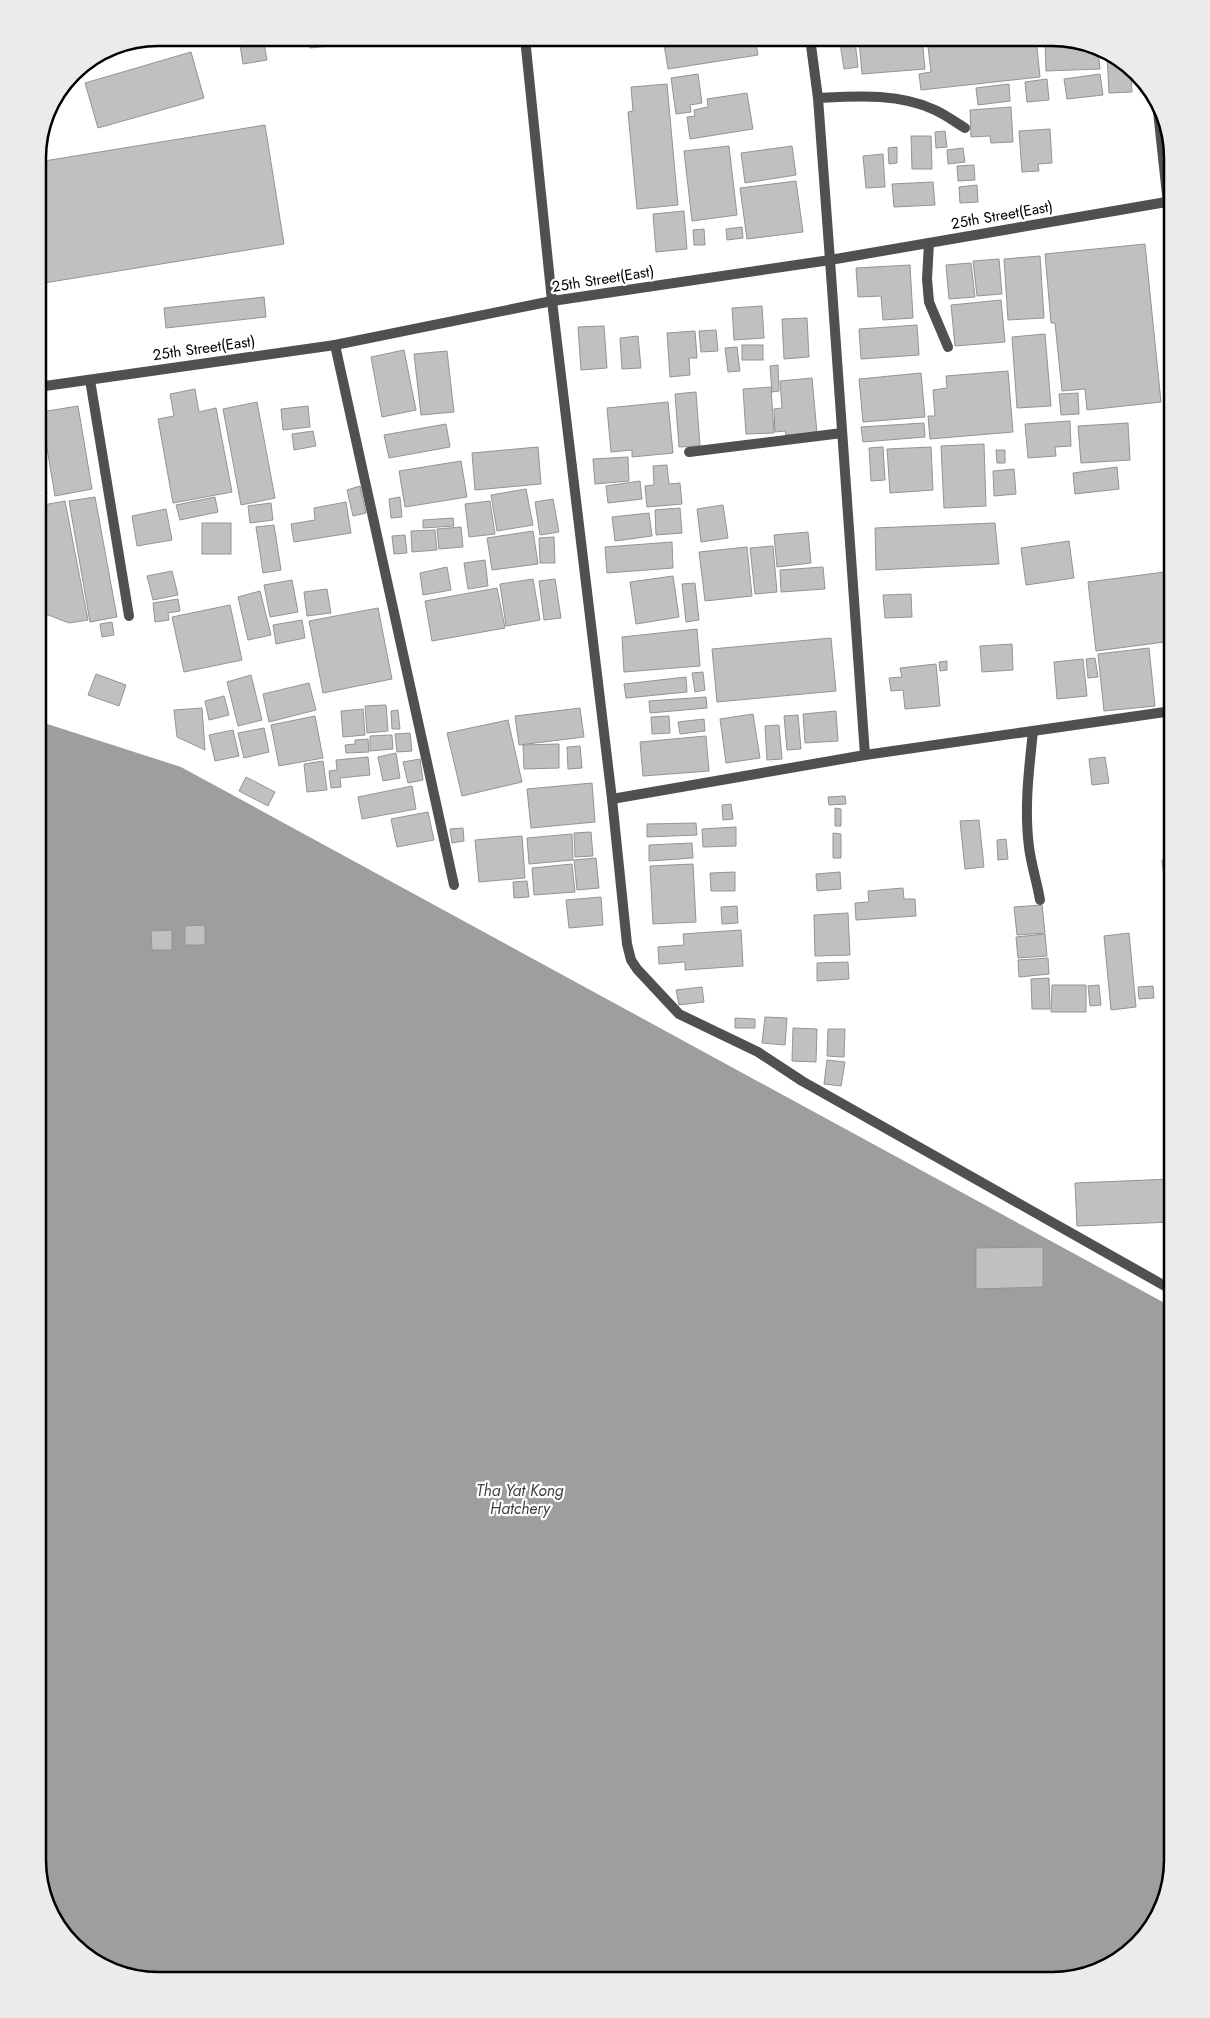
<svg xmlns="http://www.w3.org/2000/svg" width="1210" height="2018" viewBox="0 0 1210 2018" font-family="Jost,sans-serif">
  <rect width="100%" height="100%" fill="#fff"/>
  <polygon fill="#9e9e9e" points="38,721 181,767 1172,1307 1172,1860 1152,1927 1105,1968 1052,1980 150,1980 91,1960 50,1913 38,1860"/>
  <g fill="#c0c0c0" stroke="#949494">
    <polygon points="239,38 263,38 267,60 243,64"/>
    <polygon points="309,38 339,38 340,45 310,48"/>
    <polygon points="663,38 755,38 758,55 668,69"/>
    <polygon points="888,38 922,38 925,69 862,74 859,40"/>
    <polygon points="927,38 1036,38 1040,77 921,90 919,74 931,72"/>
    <polygon points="1063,39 1098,51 1100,69 1046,71 1045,40"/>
    <polygon points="855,41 858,67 844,69 840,43"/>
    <polygon points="191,52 204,98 98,128 85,83"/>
    <polygon points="1107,54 1119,58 1131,72 1132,92 1109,93"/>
    <polygon points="698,74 702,103 690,105 691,112 676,114 671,78"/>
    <polygon points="1100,74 1103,95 1067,99 1064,79"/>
    <polygon points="1047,79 1049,100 1027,102 1025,82"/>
    <polygon points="667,84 678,205 637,209 628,112 633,111 631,87"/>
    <polygon points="1009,84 1010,101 978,105 976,88"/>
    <polygon points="747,93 753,129 690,139 687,117 695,116 694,110 708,107 707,99"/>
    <polygon points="1011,107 1013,142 991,143 990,136 971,137 970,110"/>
    <polygon points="265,125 284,244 38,284 38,162"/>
    <polygon points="1050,129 1052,163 1038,164 1039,171 1022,172 1019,131"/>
    <polygon points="945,131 947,147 936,148 935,132"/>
    <polygon points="911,136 931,136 932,169 912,169"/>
    <polygon points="729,146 737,215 692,221 684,151"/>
    <polygon points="792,146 796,175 745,183 741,153"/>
    <polygon points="897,147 897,163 889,164 888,148"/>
    <polygon points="963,148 965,162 948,164 947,150"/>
    <polygon points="883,154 885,187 866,188 863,156"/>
    <polygon points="974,165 975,180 958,181 957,166"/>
    <polygon points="796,181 803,232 747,239 740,188"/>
    <polygon points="933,182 935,205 894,207 892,184"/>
    <polygon points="977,185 978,202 960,203 959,187"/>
    <polygon points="684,211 687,249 656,252 653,214"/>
    <polygon points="742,227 743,238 727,240 726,229"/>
    <polygon points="704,229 705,245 694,245 693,230"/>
    <polygon points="1145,244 1161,402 1087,410 1085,389 1062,391 1055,323 1051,323 1045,254"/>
    <polygon points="1040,256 1044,318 1008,320 1004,259"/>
    <polygon points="999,259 1002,294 977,296 973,261"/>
    <polygon points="971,263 975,297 949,299 946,265"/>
    <polygon points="910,265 913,318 883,320 881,296 858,297 856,268"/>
    <polygon points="264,297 266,317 166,328 164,308"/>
    <polygon points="1001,300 1005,342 955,346 951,305"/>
    <polygon points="762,306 764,338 734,340 732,308"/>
    <polygon points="807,318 809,357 784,359 782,319"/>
    <polygon points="917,325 919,355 861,359 859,329"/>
    <polygon points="604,326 607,368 581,370 578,327"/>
    <polygon points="716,330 718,351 701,352 699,331"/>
    <polygon points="695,331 697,358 689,358 690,375 670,377 667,333"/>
    <polygon points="1045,334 1051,406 1017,408 1012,337"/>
    <polygon points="638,336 641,368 622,369 620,338"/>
    <rect x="742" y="345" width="21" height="15"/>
    <polygon points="737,347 740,371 728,372 725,348"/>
    <polygon points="404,350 416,410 382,417 371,357"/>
    <polygon points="447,351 454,412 421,415 414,354"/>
    <polygon points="778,365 779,391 772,392 770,366"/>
    <polygon points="1008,371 1013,432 930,439 928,416 935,416 933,390 947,388 946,376"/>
    <polygon points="921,373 925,417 863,422 859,379"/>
    <polygon points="812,378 817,433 786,435 785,431 775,432 774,409 782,408 780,381"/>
    <polygon points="771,387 774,433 746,434 743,389"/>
    <polygon points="195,389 199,412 216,408 232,492 173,503 158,419 174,416 170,394"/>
    <polygon points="696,392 700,446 679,447 675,394"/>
    <polygon points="1078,393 1079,414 1061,415 1059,394"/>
    <polygon points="257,402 275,498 241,505 223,409"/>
    <polygon points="668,402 673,453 632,457 632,450 611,452 607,408"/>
    <polygon points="78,406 92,489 55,496 41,412"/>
    <polygon points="308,406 310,427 283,430 281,409"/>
    <polygon points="1070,421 1071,446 1055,447 1056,456 1028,458 1025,424"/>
    <polygon points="924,423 925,437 863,442 861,427"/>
    <polygon points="1128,423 1130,460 1081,463 1078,426"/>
    <polygon points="446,424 450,447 389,458 384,435"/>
    <polygon points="313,431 316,446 294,450 292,434"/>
    <polygon points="984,444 986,506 944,508 941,446"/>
    <polygon points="538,447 541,484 475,490 472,453"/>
    <polygon points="883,447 885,480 871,481 869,448"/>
    <polygon points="931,447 933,490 890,493 887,449"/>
    <polygon points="996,450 1005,450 1005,463 997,463"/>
    <polygon points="628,457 629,481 595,484 593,459"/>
    <polygon points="41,461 47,494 38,496 38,462"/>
    <polygon points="461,461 467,497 405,507 399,471"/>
    <polygon points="667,465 669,484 680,483 682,504 647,507 645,486 654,485 653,466"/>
    <polygon points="1117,467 1119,489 1075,494 1073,473"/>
    <polygon points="1014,469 1016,494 994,496 993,471"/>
    <polygon points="640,481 642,499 608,503 606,486"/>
    <polygon points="360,486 366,513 353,516 347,490"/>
    <polygon points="526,489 533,525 497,531 491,495"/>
    <polygon points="95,497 117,617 90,622 69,501"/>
    <polygon points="215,497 218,512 180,520 176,505"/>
    <polygon points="400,497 402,517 391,518 389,499"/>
    <polygon points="553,499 559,532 540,535 535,502"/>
    <polygon points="65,501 88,620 69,623 38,611 38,506"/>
    <polygon points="490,501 495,534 469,537 465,504"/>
    <polygon points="346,502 351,533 294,542 291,524 315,520 314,508"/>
    <polygon points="271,503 273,520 250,523 248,506"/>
    <polygon points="723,505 728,538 701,542 697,509"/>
    <polygon points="680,508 682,533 656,535 655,510"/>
    <polygon points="166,509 172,540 137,546 132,516"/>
    <polygon points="649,513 652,536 615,541 612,517"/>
    <polygon points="453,518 454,526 423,528 423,520"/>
    <rect x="202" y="523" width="29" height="31"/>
    <polygon points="995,523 999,564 876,570 875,528"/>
    <polygon points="274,525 281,570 263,573 256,527"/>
    <polygon points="461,527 463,547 439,549 437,529"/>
    <polygon points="435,530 437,550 412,552 411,531"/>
    <polygon points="533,531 538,564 492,570 487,538"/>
    <polygon points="808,532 811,563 777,567 774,535"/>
    <polygon points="405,535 407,553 394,554 392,536"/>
    <polygon points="554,537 555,563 540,563 539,538"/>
    <polygon points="1069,541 1074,578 1026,585 1021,548"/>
    <polygon points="672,542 673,568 607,573 605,547"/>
    <polygon points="773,546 777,592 755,594 750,548"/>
    <polygon points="747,547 752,596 705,601 699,552"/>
    <polygon points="485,560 488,586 468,589 464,563"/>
    <polygon points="447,567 451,590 423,595 420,573"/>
    <polygon points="823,567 825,589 781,592 780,570"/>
    <polygon points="172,571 178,595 153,600 147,576"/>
    <polygon points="1172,571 1172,641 1096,651 1088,582"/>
    <polygon points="673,576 679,617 636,624 630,582"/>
    <polygon points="533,579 540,620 506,626 500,584"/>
    <polygon points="555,579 561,618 544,620 539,581"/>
    <polygon points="292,580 298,612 270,617 264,585"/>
    <polygon points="695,583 699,620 686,622 682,584"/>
    <polygon points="497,588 505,628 432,641 425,601"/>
    <polygon points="327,589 331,613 307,616 304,592"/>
    <polygon points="260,591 271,635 248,640 238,597"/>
    <polygon points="911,594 912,617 885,618 883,595"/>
    <polygon points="178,599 180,611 168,613 169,620 155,622 153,603"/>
    <polygon points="230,605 242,660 184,672 172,617"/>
    <polygon points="378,608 392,679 323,693 309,621"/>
    <polygon points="302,620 305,638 276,644 273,625"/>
    <polygon points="112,622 114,635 102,637 100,624"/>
    <polygon points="697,629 700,666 624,672 622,637"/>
    <polygon points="831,638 836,691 717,702 712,649"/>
    <polygon points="1012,644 1013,670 982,672 980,646"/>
    <polygon points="1149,648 1155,706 1104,711 1098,654"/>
    <polygon points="1095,658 1098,677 1088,678 1086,659"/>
    <polygon points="1083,659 1087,696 1057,699 1054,662"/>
    <polygon points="947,661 947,670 940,671 939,662"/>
    <polygon points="936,664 940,706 905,709 903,690 891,691 889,678 902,677 900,668"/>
    <polygon points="703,672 705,690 695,692 692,673"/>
    <polygon points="96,674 126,685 119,706 88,695"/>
    <polygon points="251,675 262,720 238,726 227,682"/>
    <polygon points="686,677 687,692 626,698 624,684"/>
    <polygon points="309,683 316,710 269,722 263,694"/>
    <polygon points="224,696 229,715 209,720 205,701"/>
    <polygon points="706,697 707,708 650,713 649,701"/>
    <polygon points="386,705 388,731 367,733 365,706"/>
    <polygon points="202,708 205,750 177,737 174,710"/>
    <polygon points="580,708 584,737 519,745 515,716"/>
    <polygon points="363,709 365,735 343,737 341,711"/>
    <polygon points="398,710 400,729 392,729 391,711"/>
    <polygon points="836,711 838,741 805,743 803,714"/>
    <polygon points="753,714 760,758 726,763 720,719"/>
    <polygon points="798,715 801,749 787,750 784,716"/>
    <polygon points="315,716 323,758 279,766 271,725"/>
    <polygon points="669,716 670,733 652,734 651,717"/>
    <polygon points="704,719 705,731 680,734 678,722"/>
    <polygon points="508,720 522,782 462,796 447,733"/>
    <polygon points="779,725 782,759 767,760 765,726"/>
    <polygon points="264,728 269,752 244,758 238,733"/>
    <polygon points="233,730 239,756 215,761 209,735"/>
    <polygon points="410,733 412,751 397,752 395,734"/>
    <polygon points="392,735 393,749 370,751 370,736"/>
    <polygon points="706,736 709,771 643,776 640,742"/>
    <polygon points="368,739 369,752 346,753 345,745 355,744 355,740"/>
    <polygon points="559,744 559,768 524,769 523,745"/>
    <polygon points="580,746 582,768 568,769 567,747"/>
    <polygon points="396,753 400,778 383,781 378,757"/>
    <polygon points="368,757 370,775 340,778 341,787 331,788 329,771 337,770 336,760"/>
    <polygon points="1105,757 1109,783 1092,785 1089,759"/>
    <polygon points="420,759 423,780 408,783 403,762"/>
    <polygon points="323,761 327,790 307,792 304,764"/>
    <polygon points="246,777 275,792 268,806 239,791"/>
    <polygon points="592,783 595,822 531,828 527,789"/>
    <polygon points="412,786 416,809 362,819 358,797"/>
    <polygon points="845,796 846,804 829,805 828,797"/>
    <polygon points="731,804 733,819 723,820 722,805"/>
    <polygon points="835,808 841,809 841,826 835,826"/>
    <polygon points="428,812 434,840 397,847 391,819"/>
    <polygon points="979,820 984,867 965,869 960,821"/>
    <polygon points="696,823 697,835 647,837 647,824"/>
    <polygon points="736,827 736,846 703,847 702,829"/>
    <polygon points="463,828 464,841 452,843 450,829"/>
    <polygon points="591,832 593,856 575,857 574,833"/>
    <polygon points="833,833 841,834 841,858 833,858"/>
    <polygon points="572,834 573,860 529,864 527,838"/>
    <polygon points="522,836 525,878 479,882 475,840"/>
    <polygon points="1006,839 1008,859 998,860 997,840"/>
    <polygon points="692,843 693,858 649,861 649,845"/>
    <polygon points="596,858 599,888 577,890 574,860"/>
    <polygon points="1172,859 1172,898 1171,884 1165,885 1162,860"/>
    <polygon points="572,864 575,892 534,895 532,868"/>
    <polygon points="693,864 696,922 653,924 650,866"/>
    <polygon points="735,872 735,891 711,891 710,873"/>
    <polygon points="840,872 841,889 817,891 816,874"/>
    <polygon points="527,881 529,897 514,898 513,882"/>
    <polygon points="903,888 904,899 915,899 916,916 856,920 855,903 869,902 868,891"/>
    <polygon points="601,897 603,925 569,928 566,900"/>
    <polygon points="1042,905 1045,933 1017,935 1014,907"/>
    <polygon points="737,906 738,923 722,924 721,907"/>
    <polygon points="848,913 850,955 815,956 814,915"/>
    <polygon points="205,925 205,945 185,945 185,926"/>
    <polygon points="172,930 172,950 152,950 151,931"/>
    <polygon points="741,930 743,966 685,970 685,962 659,964 658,947 684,945 683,934"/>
    <polygon points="1129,933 1136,1007 1111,1010 1104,936"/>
    <polygon points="1045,934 1047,956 1018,958 1016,937"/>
    <polygon points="1048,958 1049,974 1019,977 1018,960"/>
    <polygon points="848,962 849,979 817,981 817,963"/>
    <polygon points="1049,978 1050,1009 1032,1009 1031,979"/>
    <polygon points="1052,985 1086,985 1086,1012 1051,1012"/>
    <polygon points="1099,985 1101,1005 1090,1006 1088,986"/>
    <polygon points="1153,986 1154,998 1139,999 1138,987"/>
    <polygon points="702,987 704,1002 679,1005 676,990"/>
    <rect x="1166" y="990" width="6" height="29"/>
    <polygon points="765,1017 787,1018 785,1045 762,1043"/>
    <polygon points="735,1018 755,1019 755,1028 735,1028"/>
    <polygon points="793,1028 817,1029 816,1062 792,1061"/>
    <polygon points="828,1029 845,1029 844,1057 827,1056"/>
    <polygon points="827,1060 845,1062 841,1086 824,1084"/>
    <polygon points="1172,1179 1172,1222 1077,1226 1075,1183"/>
    <polygon points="1043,1247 1043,1287 976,1289 976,1248"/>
  </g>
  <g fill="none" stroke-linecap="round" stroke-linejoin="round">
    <path stroke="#505050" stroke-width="10" d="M818 98C857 96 899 93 935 110 946 115 955 122 965 128"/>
    <g stroke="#505050" stroke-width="10">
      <polyline points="525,38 552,301 612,799 627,944 631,960 637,969 679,1014 758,1052 802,1081 1172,1290"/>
      <polyline points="810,38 818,98 830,260 865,755"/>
      <polyline points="1157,102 1172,241"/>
      <polyline points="929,243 927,279 929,302 948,347"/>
      <polyline points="335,345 454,885"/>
      <polyline points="90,380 129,616"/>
      <polyline points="38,387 335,345 552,301 830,260 1172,201"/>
      <polyline points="689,452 842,433"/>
      <path d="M1033 731C1029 769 1024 808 1029 847 1031 864 1037 882 1040 900"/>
      <polyline points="612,799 865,755 1172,711"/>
    </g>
  </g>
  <g text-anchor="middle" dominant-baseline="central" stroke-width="4.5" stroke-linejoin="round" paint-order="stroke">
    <g font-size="15" fill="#000" stroke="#fff">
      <text transform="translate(1002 215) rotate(-10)">25th Street(East)</text>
      <text transform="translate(603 279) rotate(-9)">25th Street(East)</text>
      <text transform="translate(204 348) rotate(-8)">25th Street(East)</text>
    </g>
    <g font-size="16" font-style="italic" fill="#3f3f3f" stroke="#fff">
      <text x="520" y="1490">Tha Yat Kong<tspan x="520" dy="18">Hatchery</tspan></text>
    </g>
  </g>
  <path d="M0 0H1210V2018H0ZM158 46H1052A112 112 0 0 1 1164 158V1860A112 112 0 0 1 1052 1972H158A112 112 0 0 1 46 1860V158A112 112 0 0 1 158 46Z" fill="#ebebeb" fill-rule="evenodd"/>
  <path fill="none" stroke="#000" stroke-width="2.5" d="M158 46H1052A112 112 0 0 1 1164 158V1860A112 112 0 0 1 1052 1972H158A112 112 0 0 1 46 1860V158A112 112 0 0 1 158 46Z"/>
</svg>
